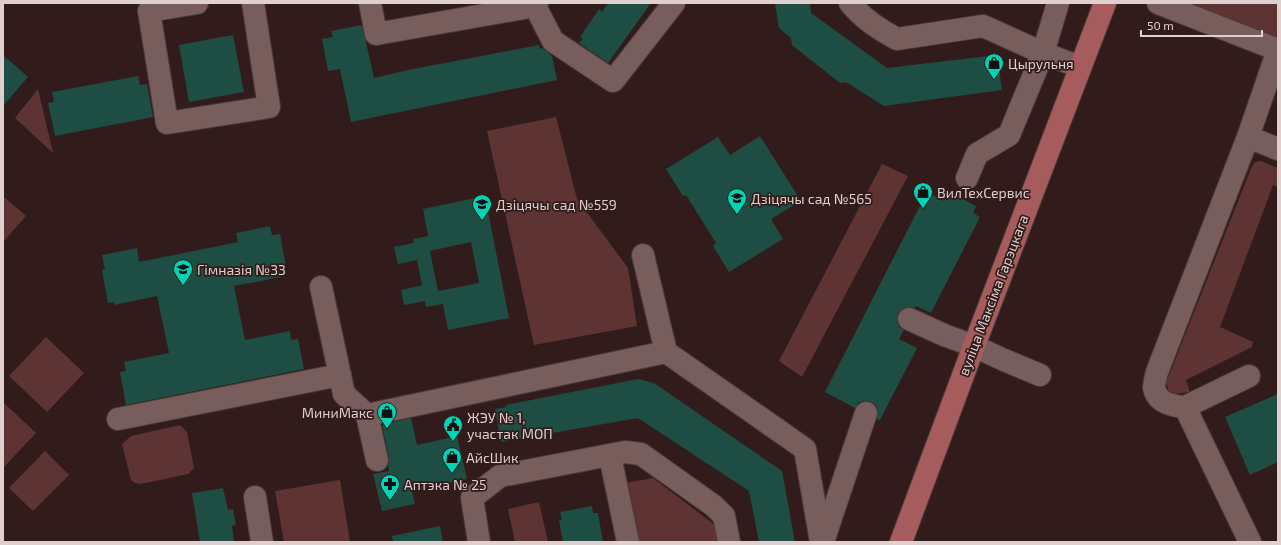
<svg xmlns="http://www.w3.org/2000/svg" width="1281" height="545" viewBox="0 0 1281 545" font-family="'Exo 2',sans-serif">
  <rect width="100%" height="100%" fill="#311c1b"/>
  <g fill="#5d3433">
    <polygon points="1172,3 1278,3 1278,45"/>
    <polygon points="38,89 53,153 15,118"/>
    <polygon points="556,117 577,199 628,268 637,326 534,345 487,131"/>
    <polygon points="1261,161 1278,168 1278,187 1273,185 1220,327 1253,342 1252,347 1186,380 1190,392 1175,394 1169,391 1166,383 1252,166 1255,162"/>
    <polygon points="882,164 908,176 802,377 779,361"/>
    <polygon points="3,196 26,216 3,242"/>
    <polygon points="46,337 84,373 47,412 9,376"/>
    <polygon points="3,402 36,433 3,468"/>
    <polygon points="180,425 187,432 194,468 188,474 141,484 135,483 131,480 122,444 131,436"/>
    <polygon points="45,451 69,475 33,511 9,488"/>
    <polygon points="653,478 716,526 719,542 639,542 626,483"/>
    <polygon points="340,480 350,542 284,542 275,491"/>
    <polygon points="539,502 548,542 515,542 508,509"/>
  </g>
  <g fill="#1e4d44" fill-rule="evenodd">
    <polygon points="608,3 651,3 608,63 579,43 583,39 580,37 599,9 602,12"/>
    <polygon points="775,3 810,3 811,13 887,68 997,55 1002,90 884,106 846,82 840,83 792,45 791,38 779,28"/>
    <polygon points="362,25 374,78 408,70 539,45 540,49 543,48 552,56 557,80 351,122 340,69 328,71 322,39 333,37 331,31"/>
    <polygon points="233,35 244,92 189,102 179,45"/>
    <polygon points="3,55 28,77 3,106"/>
    <polygon points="138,76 140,85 147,84 153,117 55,136 48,103 54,102 52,92"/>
    <polygon points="760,136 801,201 771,219 783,239 729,272 713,246 716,243 686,195 683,196 666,169 718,137 730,155"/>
    <polygon points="927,192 944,201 949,192 976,206 973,213 980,217 931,313 916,306 915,308 908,307 902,309 898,313 897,321 899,327 904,330 899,339 917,348 880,420 877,419 878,411 876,405 870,401 863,401 858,403 855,408 825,392"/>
    <path d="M485 196 509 318 448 330 443 304 426 307 425 301 404 305 401 290 422 285 417 260 398 264 394 247 414 243 413 239 428 236 423 209ZM471 242 479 283 438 291 430 251Z"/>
    <polygon points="270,226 272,235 280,234 286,267 279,268 281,277 234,286 245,340 290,331 291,340 298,339 304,369 126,405 120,372 126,371 124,362 169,353 157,296 114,305 114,302 108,303 102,270 105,269 102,255 137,248 139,262 238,242 236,233"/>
    <polygon points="638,379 654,383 782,471 795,542 759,542 749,491 638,418 501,442 495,409 506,407 506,405"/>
    <polygon points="1278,394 1278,462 1250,475 1225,417"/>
    <polygon points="411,418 417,445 457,436 467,479 412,491 415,504 382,511 373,474 389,471 388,466 389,457 382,425"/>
    <polygon points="223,488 228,510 233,509 236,525 232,526 234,542 200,542 192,493"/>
    <polygon points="592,506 593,513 598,513 603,542 563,542 559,520 562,520 560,512"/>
    <polygon points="440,526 443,542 393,542 392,536"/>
  </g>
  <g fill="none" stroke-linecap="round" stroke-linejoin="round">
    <defs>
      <g id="minor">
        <polyline points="197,3 149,11 167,123 269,107 253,3"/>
        <polyline points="370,3 376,34 535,6 537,3"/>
        <path d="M850 3C862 18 880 30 897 39L983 26 1043 53 1080 67"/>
        <polyline points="1158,3 1278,50"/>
        <polyline points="535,6 553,41 613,81 674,3"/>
        <polyline points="1248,137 1278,149"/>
        <polyline points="967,178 977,154 1009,135 1043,53 1058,3"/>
        <polyline points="643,255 666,352 805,449 821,542"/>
        <polyline points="321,287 344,394 367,415"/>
        <polyline points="909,319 944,335 974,346 1004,360 1040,375"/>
        <polyline points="1185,407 1249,376"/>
        <polyline points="118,419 340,375"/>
        <polyline points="610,456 628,542"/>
        <polyline points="377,460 367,415 666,352"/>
        <polyline points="255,497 262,542"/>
        <polyline points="479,542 472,498 500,476 625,452 641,454 714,506 724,516 729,542"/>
        <polyline points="823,542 866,413"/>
        <path d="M1250 542 1185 407C1172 406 1157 403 1154 388 1154 383 1156 376 1157 372L1248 137 1278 50"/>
      </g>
      <polyline id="major" points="901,542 974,346 1105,3"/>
    </defs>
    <use href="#minor" stroke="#4c3a3a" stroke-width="24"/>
    <use href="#major" stroke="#4c3a3a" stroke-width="24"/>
    <use href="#minor" stroke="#775d5c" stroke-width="22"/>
    <use href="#major" stroke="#a65c5c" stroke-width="22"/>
  </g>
  <defs>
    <symbol id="shop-pin" viewBox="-11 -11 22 30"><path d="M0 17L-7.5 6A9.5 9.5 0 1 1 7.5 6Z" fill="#00d5b7" stroke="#311c1b"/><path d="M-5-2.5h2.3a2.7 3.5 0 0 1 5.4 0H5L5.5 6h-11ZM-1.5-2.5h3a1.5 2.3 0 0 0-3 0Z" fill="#111"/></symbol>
    <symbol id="school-pin" viewBox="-11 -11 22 30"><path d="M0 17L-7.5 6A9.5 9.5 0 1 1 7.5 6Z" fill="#00d5b7" stroke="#311c1b"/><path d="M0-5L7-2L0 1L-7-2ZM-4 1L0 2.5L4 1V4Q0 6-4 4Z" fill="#111"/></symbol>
    <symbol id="civic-pin" viewBox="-11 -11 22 30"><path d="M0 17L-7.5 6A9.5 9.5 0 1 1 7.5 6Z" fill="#00d5b7" stroke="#311c1b"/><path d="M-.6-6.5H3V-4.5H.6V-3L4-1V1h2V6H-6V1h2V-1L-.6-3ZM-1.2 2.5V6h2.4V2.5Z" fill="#111"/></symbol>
    <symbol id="pharmacy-pin" viewBox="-11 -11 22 30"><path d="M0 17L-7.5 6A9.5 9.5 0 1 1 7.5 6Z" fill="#00d5b7" stroke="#311c1b"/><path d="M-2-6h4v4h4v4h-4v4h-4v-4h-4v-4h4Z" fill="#111"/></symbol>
  </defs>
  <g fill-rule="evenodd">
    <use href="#shop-pin" x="983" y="52" width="22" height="30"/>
    <use href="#shop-pin" x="912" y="181" width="22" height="30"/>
    <use href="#school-pin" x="726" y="187" width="22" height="30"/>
    <use href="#school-pin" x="471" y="193" width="22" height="30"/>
    <use href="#school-pin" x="172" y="258" width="22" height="30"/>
    <use href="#shop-pin" x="376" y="401" width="22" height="30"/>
    <use href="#civic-pin" x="442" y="414" width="22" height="30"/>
    <use href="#shop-pin" x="441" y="446" width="22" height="30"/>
    <use href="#pharmacy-pin" x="379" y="473" width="22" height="30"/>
  </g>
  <g text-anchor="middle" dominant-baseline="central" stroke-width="3.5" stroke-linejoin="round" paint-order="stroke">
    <g font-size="14" fill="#dfcfce" stroke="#311c1b" text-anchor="start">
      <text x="1008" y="63">Цырульня</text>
      <text x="937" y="192">ВилТехСервис</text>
      <text x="751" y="198">Дзіцячы сад №565</text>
      <text x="496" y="204">Дзіцячы сад №559</text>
      <text x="197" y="269">Гімназія №33</text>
      <text x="373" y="412" text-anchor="end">МиниМакс</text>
      <text x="467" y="417">ЖЭУ № 1,<tspan x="467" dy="16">участак МОП</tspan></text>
      <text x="466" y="457">АйсШик</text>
      <text x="404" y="484">Аптэка № 25</text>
    </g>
    <g font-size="14" fill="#dfcfce" stroke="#311c1b">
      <text transform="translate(993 295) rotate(-69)">вуліца Максіма Гарэцкага</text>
    </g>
  </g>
  <rect width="1281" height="545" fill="none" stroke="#dfcfce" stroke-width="8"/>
  <path d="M1141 30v6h121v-6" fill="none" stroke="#dfcfce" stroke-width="2"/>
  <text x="1147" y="30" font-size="12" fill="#dfcfce" stroke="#311c1b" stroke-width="3" paint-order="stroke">50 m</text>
</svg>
